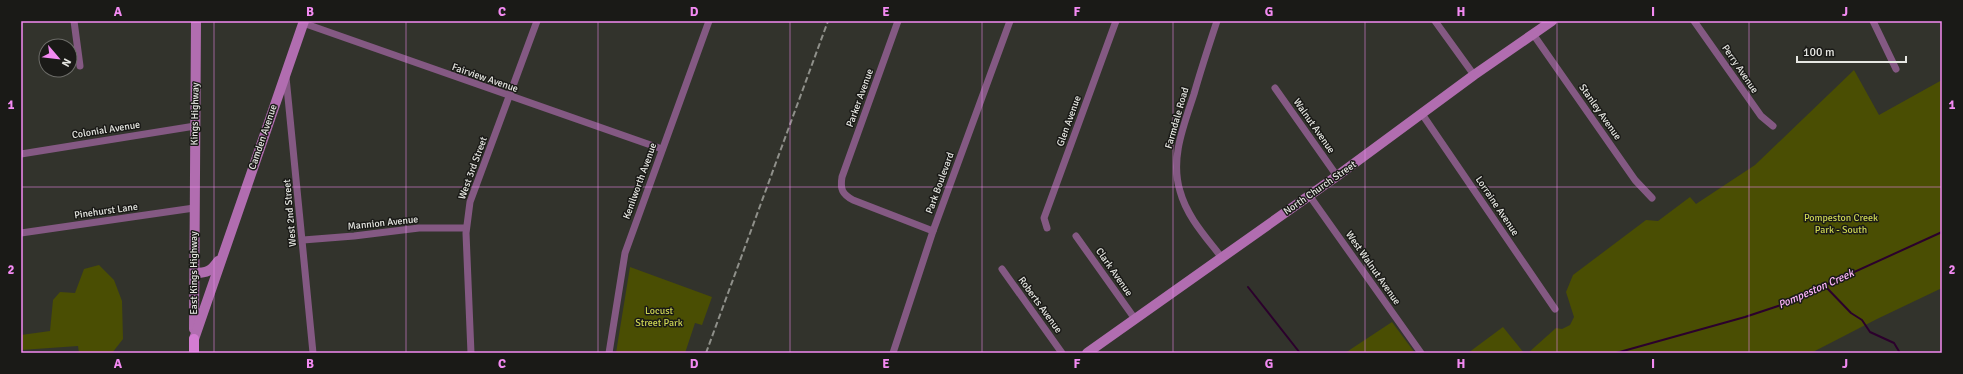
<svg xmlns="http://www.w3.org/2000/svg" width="1963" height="374" viewBox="0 0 1963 374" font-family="Signika,sans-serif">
  <rect width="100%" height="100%" fill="#32332c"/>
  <g fill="#4a4e03">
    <polygon points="1854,70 1879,115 1942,80 1942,288 1877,319 1811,353 1528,353 1556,328 1562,329 1570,325 1574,317 1566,292 1573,275 1646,220 1658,221 1690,197 1696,204 1755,165"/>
    <polygon points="99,265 114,280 122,301 123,339 112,353 79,353 78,346 21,350 21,335 50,331 53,300 60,292 75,293 84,269"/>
    <polygon points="630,267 712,297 702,325 695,323 685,353 616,353"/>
    <polygon points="1392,322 1415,353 1345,353"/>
    <polygon points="1503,327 1524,353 1468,353"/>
  </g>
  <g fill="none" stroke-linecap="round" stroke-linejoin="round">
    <g stroke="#2b002c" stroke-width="2">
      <polyline points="1825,286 1851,313 1862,320 1870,332 1894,343 1900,353"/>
      <polyline points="1248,287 1300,353"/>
      <polyline points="1311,353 1318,353"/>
      <polyline points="1616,353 1745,317 1784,304 1942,232"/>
    </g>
    <g stroke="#845983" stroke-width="7">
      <polyline points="74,21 80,66"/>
      <path d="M898 21 842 177C840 189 842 194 853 200L933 231"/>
      <path d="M1217 21C1209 45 1201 69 1194 94 1184 125 1170 158 1180 191 1187 217 1206 237 1222 258"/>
      <polyline points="1435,21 1474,75"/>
      <polyline points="1694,21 1761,116 1773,126"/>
      <polyline points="1873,21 1896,69"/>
      <polyline points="303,23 662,149"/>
      <polyline points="1533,34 1635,180 1652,198"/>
      <polyline points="286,77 313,353"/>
      <polyline points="1275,88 1337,176"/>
      <polyline points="1422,114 1555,309"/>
      <polyline points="21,154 195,126"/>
      <polyline points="1309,195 1421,353"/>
      <polyline points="1047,228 1044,218 1116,21"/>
      <polyline points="21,233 194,208"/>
      <polyline points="1076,236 1135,319"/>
      <polyline points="303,240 354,236 419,228 466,228"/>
      <polyline points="1002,269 1062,353"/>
      <polyline points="471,353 466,233 470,202 537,21"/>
      <polyline points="609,353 625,253 709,21"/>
      <polyline points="893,353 933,231 1010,21"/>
    </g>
    <g stroke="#b16db0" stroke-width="10">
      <path d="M195 273C207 273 211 271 218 261"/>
      <polyline points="194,329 196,21"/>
      <polyline points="194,339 304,21"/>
      <polyline points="1087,353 1337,176 1474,75 1552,21"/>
    </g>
    <polyline stroke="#d47cd2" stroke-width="10" points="194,353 194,339"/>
    <polyline stroke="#8f908a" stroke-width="2" stroke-dasharray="6 3" stroke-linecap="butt" points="706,353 828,21"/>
  </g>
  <path fill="none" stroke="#f38af2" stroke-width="1" stroke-opacity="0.55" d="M214 21V353M406 21V353M598 21V353M790 21V353M982 21V353M1173 21V353M1365 21V353M1557 21V353M1749 21V353M21 187H1942"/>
  <g text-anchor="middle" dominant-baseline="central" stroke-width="3" stroke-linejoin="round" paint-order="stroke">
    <g font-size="10" fill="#e6e7e2" stroke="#1a1a17">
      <text transform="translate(1740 69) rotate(56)">Perry Avenue</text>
      <text transform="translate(485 78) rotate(19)">Fairview Avenue</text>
      <text transform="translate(860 98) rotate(-70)">Parker Avenue</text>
      <text transform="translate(1600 112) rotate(55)">Stanley Avenue</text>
      <text transform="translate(195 114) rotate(-89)">Kings Highway</text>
      <text transform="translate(1177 118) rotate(-74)">Farmdale Road</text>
      <text transform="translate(1069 121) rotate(-70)">Glen Avenue</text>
      <text transform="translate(1314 126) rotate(55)">Walnut Avenue</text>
      <text transform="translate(106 130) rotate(-9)">Colonial Avenue</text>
      <text transform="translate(263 137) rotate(-71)">Camden Avenue</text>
      <text transform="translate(473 168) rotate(-70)">West 3rd Street</text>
      <text transform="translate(640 181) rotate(-70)">Kenilworth Avenue</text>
      <text transform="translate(940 183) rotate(-70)">Park Boulevard</text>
      <text transform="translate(1320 188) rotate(-35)">North Church Street</text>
      <text transform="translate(1497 206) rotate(56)">Lorraine Avenue</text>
      <text transform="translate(106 211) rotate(-8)">Pinehurst Lane</text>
      <text transform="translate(290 213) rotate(-95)">West 2nd Street</text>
      <text transform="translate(383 223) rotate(-6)">Mannion Avenue</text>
      <text transform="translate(1373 268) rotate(55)">West Walnut Avenue</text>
      <text transform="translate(1114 272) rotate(55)">Clark Avenue</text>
      <text transform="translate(194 273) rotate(-90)">East Kings Highway</text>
      <text transform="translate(1040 305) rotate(54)">Roberts Avenue</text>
    </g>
    <g font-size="10" fill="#cdd553" stroke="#1a1a17">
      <text x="1841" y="218">Pompeston Creek<tspan x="1841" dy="12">Park - South</tspan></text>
      <text x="659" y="311">Locust<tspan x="659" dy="12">Street Park</tspan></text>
    </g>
    <g font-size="11" font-style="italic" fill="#fdb5fa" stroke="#1a1a17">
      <text transform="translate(1816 289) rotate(-24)">Pompeston Creek</text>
    </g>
  </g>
  <rect width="1963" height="374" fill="none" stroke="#1a1a17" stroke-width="44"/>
  <g transform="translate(58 58) rotate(118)"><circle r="19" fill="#1a1a17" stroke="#6c6c68"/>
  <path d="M0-3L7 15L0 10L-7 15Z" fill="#f38af2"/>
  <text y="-6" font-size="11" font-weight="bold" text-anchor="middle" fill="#e6e7e2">N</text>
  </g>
  <path d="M1797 56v6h109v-6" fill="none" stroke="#e6e7e2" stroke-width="2"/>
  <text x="1803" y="56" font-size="12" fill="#e6e7e2" stroke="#1a1a17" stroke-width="3" paint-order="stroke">100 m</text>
  <rect x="22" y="22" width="1919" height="330" fill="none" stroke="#f38af2" stroke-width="1.5"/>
  <g font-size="13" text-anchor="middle" font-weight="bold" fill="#f38af2">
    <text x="118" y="16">A</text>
    <text x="310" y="16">B</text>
    <text x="502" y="16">C</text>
    <text x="694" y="16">D</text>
    <text x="886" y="16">E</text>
    <text x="1077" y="16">F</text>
    <text x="1269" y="16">G</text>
    <text x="1461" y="16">H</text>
    <text x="1653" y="16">I</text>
    <text x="1845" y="16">J</text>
    <text x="11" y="109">1</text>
    <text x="1952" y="109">1</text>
    <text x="11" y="274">2</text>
    <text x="1952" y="274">2</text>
    <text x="118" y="368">A</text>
    <text x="310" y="368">B</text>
    <text x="502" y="368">C</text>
    <text x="694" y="368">D</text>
    <text x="886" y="368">E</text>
    <text x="1077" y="368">F</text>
    <text x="1269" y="368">G</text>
    <text x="1461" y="368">H</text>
    <text x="1653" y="368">I</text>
    <text x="1845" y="368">J</text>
  </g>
</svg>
